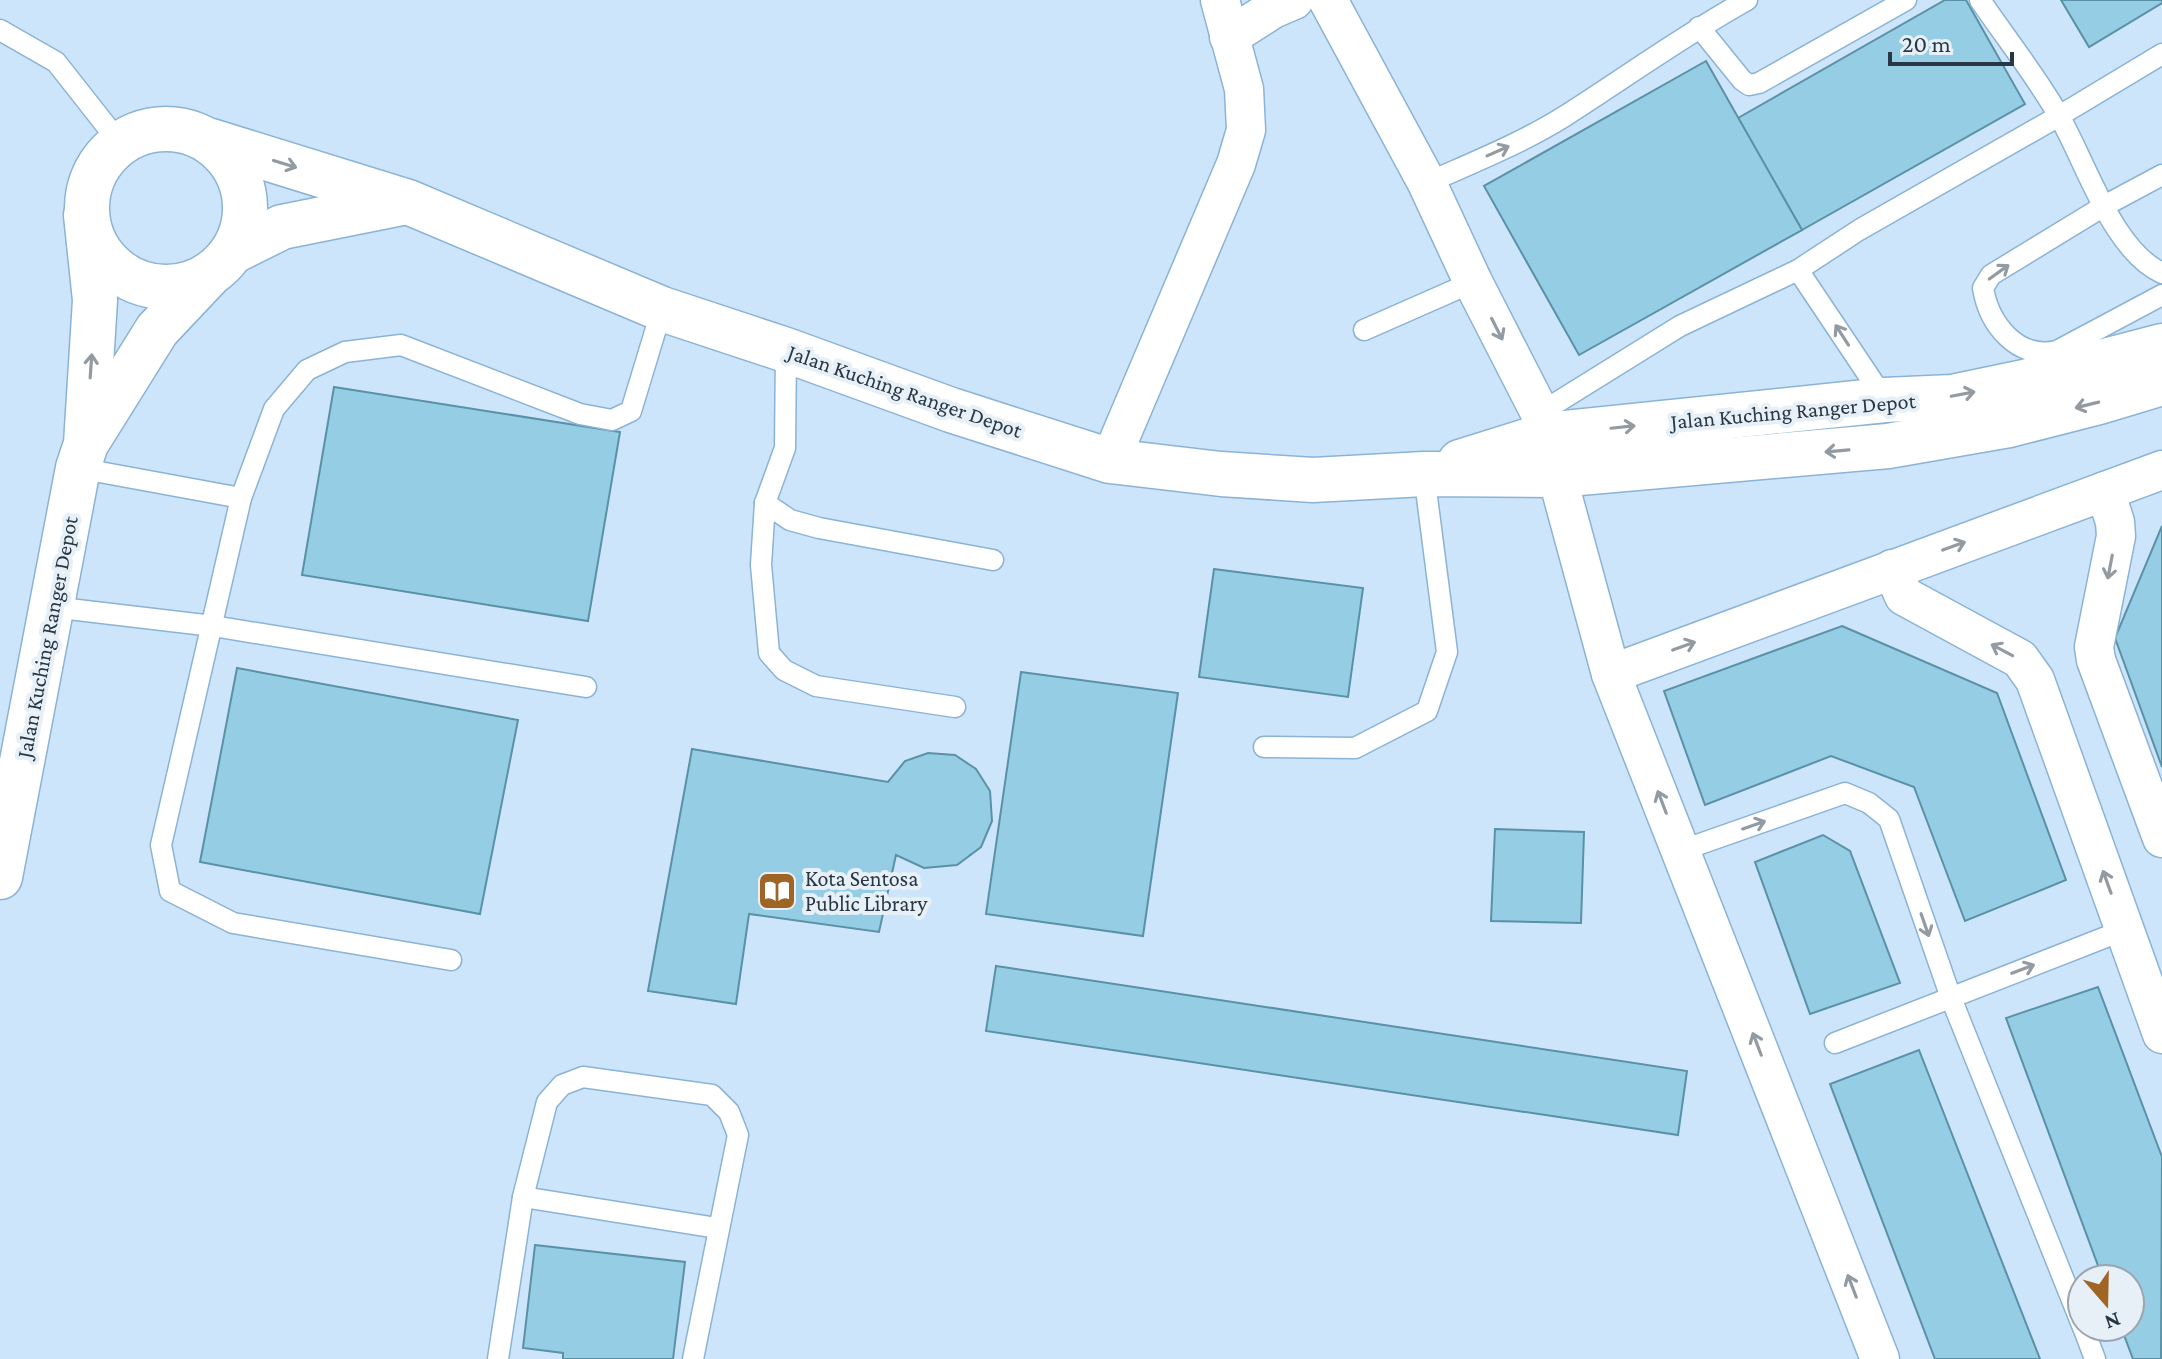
<svg xmlns="http://www.w3.org/2000/svg" width="2162" height="1359" viewBox="0 0 2162 1359" font-family="'Crimson Pro',serif">
  <rect width="100%" height="100%" fill="#cde5fb"/>
  <g fill="#95cde4" stroke="#5a91a6" stroke-width="2">
    <polygon points="1945,0 1966,0 2025,104 1802,230 1738,118"/>
    <polygon points="2061,0 2162,0 2162,3 2089,47"/>
    <polygon points="1706,61 1802,230 1579,355 1484,186"/>
    <polygon points="334,387 620,432 588,621 302,575"/>
    <polygon points="2162,526 2162,767 2115,638"/>
    <polygon points="1214,569 1363,588 1348,697 1199,677"/>
    <polygon points="1842,626 1997,693 2066,880 1965,921 1914,787 1831,756 1705,805 1664,691"/>
    <polygon points="237,668 518,720 480,914 200,862"/>
    <polygon points="1021,672 1178,693 1143,936 986,914"/>
    <polygon points="692,749 888,782 905,761 928,753 955,755 976,769 990,791 992,821 981,847 957,865 924,868 896,855 879,932 749,914 736,1004 648,991"/>
    <polygon points="1495,829 1584,832 1581,923 1491,921"/>
    <polygon points="1823,835 1850,851 1900,983 1810,1014 1755,862"/>
    <polygon points="996,966 1687,1071 1678,1135 986,1031"/>
    <polygon points="2098,987 2162,1157 2161,1359 2133,1359 2121,1327 2130,1327 2130,1279 2103,1279 2006,1018"/>
    <polygon points="1919,1050 2040,1359 1935,1359 1830,1084"/>
    <polygon points="535,1245 685,1262 673,1359 563,1359 563,1353 523,1348"/>
  </g>
  <g fill="none" stroke-linecap="round" stroke-linejoin="round">
    <defs>
      <g id="lane">
        <path d="M1980 0C2006 38 2036 76 2059 116 2086 162 2112 250 2162 273"/>
        <polyline points="1699,27 1742,80 1749,85 1759,83 1906,0"/>
        <polyline points="0,30 56,62 119,142"/>
        <path d="M2162 175 2104 206 1991 275 1983 288C1989 324 2017 360 2057 351L2162 295"/>
        <path d="M1427 183C1474 162 1522 143 1565 116 1626 77 1684 35 1747 0"/>
        <polyline points="1798,270 1885,400"/>
        <polyline points="1364,330 1473,282"/>
        <polyline points="786,350 785,448 765,503 790,520 819,528 993,560"/>
        <polyline points="1540,413 1680,326 1798,270 1859,230 2059,116 2162,54"/>
        <polyline points="78,468 241,498"/>
        <polyline points="765,503 761,565 769,653 784,670 816,686 955,707"/>
        <polyline points="52,607 213,626 586,687"/>
        <polyline points="1264,747 1355,748 1427,711 1447,652 1424,474"/>
        <polyline points="1680,851 1845,793 1869,803 1889,819 1951,998 2082,1325"/>
        <polyline points="451,960 233,923 170,891 161,845 241,498 274,409 307,370 345,352 401,345 580,414 612,420 631,411 662,309"/>
        <polyline points="1835,1043 2124,930"/>
        <polyline points="523,1197 717,1228"/>
        <polyline points="2083,1327 2095,1359"/>
        <polyline points="498,1359 523,1197 547,1102 562,1085 583,1077 712,1095 729,1112 738,1135 693,1359"/>
      </g>
      <g id="street">
        <polyline points="1328,0 1427,183 1473,282 1540,413 1611,674 1880,1359"/>
        <polyline points="1229,37 1273,9 1294,0"/>
        <polyline points="1110,461 1236,164 1246,130 1244,89 1220,0"/>
        <polyline points="2105,491 2115,522 2116,536 2094,647 2096,660 2162,838"/>
        <polyline points="1892,569 1904,596 2020,659 2035,680 2162,1034"/>
        <polyline points="1611,674 2162,470"/>
      </g>
      <g id="secondary">
        <circle cx="166" cy="208" r="79"/>
        <polyline points="211,141 408,202 662,309 786,350 951,410 1110,461 1221,474 1313,480 1424,474 1557,475 1888,446 2009,425 2099,402 2162,383"/>
        <polyline points="232,252 282,227 402,203"/>
        <polyline points="89,439 157,330 208,276"/>
        <polyline points="1460,462 1546,435 1885,400 1952,397 2024,382 2162,346"/>
        <polyline points="0,877 78,468 86,444 95,300 86,215"/>
      </g>
    </defs>
    <use href="#lane" stroke="#8bb3d5" stroke-width="23"/>
    <use href="#street" stroke="#8bb3d5" stroke-width="41"/>
    <use href="#secondary" stroke="#8bb3d5" stroke-width="47"/>
    <use href="#lane" stroke="#fff" stroke-width="20"/>
    <use href="#street" stroke="#fff" stroke-width="38"/>
    <use href="#secondary" stroke="#fff" stroke-width="44"/>
  </g>
  <defs><path id="oneway-shaft" d="M-6 0H5M1.5-3L5.5 0L1.5 3" fill="none" stroke-width="1.6" stroke-linecap="round" stroke-linejoin="round" transform="scale(2)"/></defs>
  <g stroke="#939ba2">
    <use href="#oneway-shaft" transform="translate(1498 151) rotate(-24)"/>
    <use href="#oneway-shaft" transform="translate(285 164) rotate(17)"/>
    <use href="#oneway-shaft" transform="translate(1999 272) rotate(-36)"/>
    <use href="#oneway-shaft" transform="translate(1497 329) rotate(63)"/>
    <use href="#oneway-shaft" transform="translate(1842 335) rotate(-123)"/>
    <use href="#oneway-shaft" transform="translate(91 366) rotate(-86)"/>
    <use href="#oneway-shaft" transform="translate(1963 394) rotate(-11)"/>
    <use href="#oneway-shaft" transform="translate(2087 405) rotate(166)"/>
    <use href="#oneway-shaft" transform="translate(1623 427) rotate(-6)"/>
    <use href="#oneway-shaft" transform="translate(1837 451) rotate(175)"/>
    <use href="#oneway-shaft" transform="translate(1954 546) rotate(-20)"/>
    <use href="#oneway-shaft" transform="translate(2110 567) rotate(101)"/>
    <use href="#oneway-shaft" transform="translate(1684 646) rotate(-20)"/>
    <use href="#oneway-shaft" transform="translate(2002 650) rotate(-152)"/>
    <use href="#oneway-shaft" transform="translate(1662 802) rotate(-111)"/>
    <use href="#oneway-shaft" transform="translate(1754 825) rotate(-19)"/>
    <use href="#oneway-shaft" transform="translate(2107 882) rotate(-110)"/>
    <use href="#oneway-shaft" transform="translate(1925 925) rotate(71)"/>
    <use href="#oneway-shaft" transform="translate(2023 969) rotate(-21)"/>
    <use href="#oneway-shaft" transform="translate(1757 1044) rotate(-111)"/>
    <use href="#oneway-shaft" transform="translate(1852 1286) rotate(-111)"/>
  </g>
  <defs>
    <symbol id="library-square" viewBox="-11 -11 22 22"><rect x="-9" y="-9" width="18" height="18" rx="4" fill="#9f6524" stroke="#e8f0f7"/><path d="M-6-4Q-3-5.5-.7-3.5V5Q-3 3-6 4ZM6-4Q3-5.5 .7-3.5V5Q3 3 6 4Z" fill="#fff"/></symbol>
  </defs>
  <g fill-rule="evenodd">
    <use href="#library-square" x="755" y="869" width="44" height="44"/>
  </g>
  <g text-anchor="middle" dominant-baseline="central" stroke-width="8" stroke-linejoin="round" paint-order="stroke">
    <g font-size="22" fill="#273745" stroke="#e8f0f7">
      <text transform="translate(905 391) rotate(19)">Jalan Kuching Ranger Depot</text>
      <text transform="translate(1793 411) rotate(-5)">Jalan Kuching Ranger Depot</text>
      <text transform="translate(47 637) rotate(-79)">Jalan Kuching Ranger Depot</text>
    </g>
    <g font-size="22" fill="#273745" stroke="#e8f0f7" text-anchor="start">
      <text x="805" y="878">Kota Sentosa<tspan x="805" dy="25">Public Library</tspan></text>
    </g>
  </g>
  <g transform="translate(2106 1303) rotate(160)"><circle r="38" fill="#e8f0f7" stroke="#9ba6b0" stroke-width="2"/>
  <path d="M0-6L14 30L0 20L-14 30Z" fill="#9f6524"/>
  <text y="-12" font-size="22" font-weight="bold" text-anchor="middle" fill="#273745">N</text>
  </g>
  <path d="M1890 52v12h122v-12" fill="none" stroke="#273745" stroke-width="4"/>
  <text x="1902" y="52" font-size="24" fill="#273745" stroke="#e8f0f7" stroke-width="6" paint-order="stroke">20 m</text>
</svg>
